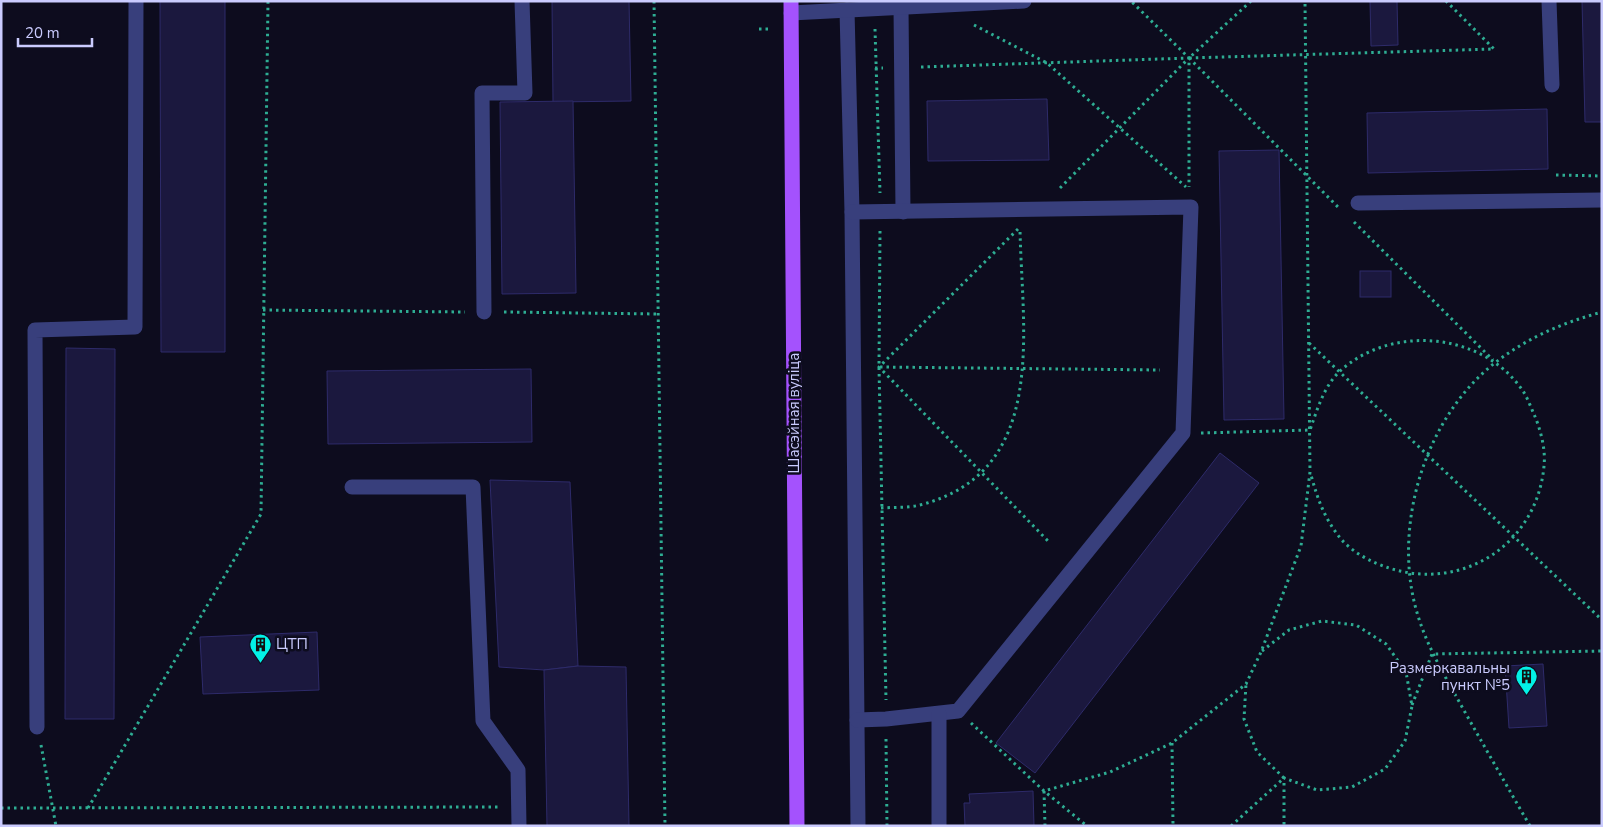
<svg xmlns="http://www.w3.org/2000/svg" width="1603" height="827" viewBox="0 0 1603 827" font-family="'Nunito Sans',sans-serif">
  <rect width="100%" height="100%" fill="#0d0c1e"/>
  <g fill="#1b183e" stroke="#2e2b6a">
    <polygon points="160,1 225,1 225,352 161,352"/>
    <polygon points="552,1 629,1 631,101 553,102"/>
    <polygon points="1370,1 1397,1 1398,45 1371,46"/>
    <polygon points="1582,1 1602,1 1602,122 1585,122"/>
    <polygon points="1047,99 1049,160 928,161 927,101"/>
    <polygon points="573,101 576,293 502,294 500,102"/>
    <polygon points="1547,109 1548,169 1368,173 1367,113"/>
    <polygon points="1279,150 1284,419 1224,420 1219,151"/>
    <rect x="1360" y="271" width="31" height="26"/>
    <polygon points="66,348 115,349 114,719 65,719"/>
    <polygon points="531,369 532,442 328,444 327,371"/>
    <polygon points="1220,453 1259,483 1035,773 996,743"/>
    <polygon points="490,480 570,482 578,666 544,670 499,667"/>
    <polygon points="317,632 319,690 203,694 200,637"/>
    <polygon points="1543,664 1547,726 1509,728 1505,666"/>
    <polygon points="578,666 626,667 629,826 547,826 544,670"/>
    <polygon points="1033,791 1034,826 965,826 964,803 970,803 969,794"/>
  </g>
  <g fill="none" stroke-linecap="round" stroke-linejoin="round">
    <g stroke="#2ead93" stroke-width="3" stroke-dasharray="2.5 4" stroke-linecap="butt">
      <polyline points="654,1 665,826"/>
      <polyline points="1251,1 1189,58 1494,49 1446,1"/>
      <polyline points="974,25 1047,63 1186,187"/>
      <polyline points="759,29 772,29"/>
      <polyline points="875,29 880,193"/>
      <polyline points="1189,58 1338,207"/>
      <polyline points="921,67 1189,58 1189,187"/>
      <polyline points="875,68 883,68"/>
      <polyline points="1556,175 1602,176"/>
      <polyline points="1060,188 1189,58 1131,1"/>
      <polyline points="1354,222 1493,360"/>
      <polyline points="1018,229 879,367 1048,541"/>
      <polyline points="880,231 879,367 886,700"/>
      <polyline points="263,310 465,312"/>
      <polyline points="504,312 658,314"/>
      <polyline points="1309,343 1602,620"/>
      <polyline points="880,367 1160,370"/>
      <path d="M1201 433 1310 430C1317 410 1324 386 1340 371 1392 324 1483 332 1523 391 1527 397 1530 405 1533 412 1540 427 1546 449 1544 466 1537 544 1463 592 1389 568 1373 563 1353 553 1341 539 1324 518 1318 500 1311 475"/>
      <path d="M881 508C894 507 908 508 920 505 1049 472 1022 332 1020 230"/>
      <polyline points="1262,651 1289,630 1322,621 1356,625 1386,644 1406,672 1412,706 1405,741 1385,769 1352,787 1317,790 1284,778 1284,826"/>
      <polyline points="1412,705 1432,654 1602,651"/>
      <polyline points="971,723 1044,791 1087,826"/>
      <polyline points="886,739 887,826"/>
      <polyline points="1172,743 1173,826"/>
      <polyline points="41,745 56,826"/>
      <polyline points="1,808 501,807"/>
      <polyline points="88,808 261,514 268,1"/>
      <polyline points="1045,826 1044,791 1110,772 1172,743 1246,684 1261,652 1301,546 1310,472 1305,1"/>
      <polyline points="1231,826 1284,778 1257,752 1244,719 1246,684"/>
      <path d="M1530 826C1508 788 1487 751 1466 714 1449 683 1430 653 1419 619 1390 532 1423 418 1496 362 1529 337 1562 323 1602 312"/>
    </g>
    <g stroke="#383f7c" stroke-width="15">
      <polyline points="1549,1 1552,85"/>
      <polyline points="901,7 903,212"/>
      <polyline points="847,10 852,212 858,826"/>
      <polyline points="791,13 1024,1"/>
      <polyline points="1358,203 1602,200"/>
      <polyline points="852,212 1191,207 1183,433 958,711 886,719 857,720"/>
      <polyline points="484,312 482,93 525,93 522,1"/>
      <polyline points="352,487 473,487 483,721 518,770 519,826"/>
      <polyline points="939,714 939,826"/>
      <polyline points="37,727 35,330 135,327 136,1"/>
    </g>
    <polyline stroke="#a452fd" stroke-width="15" points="791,1 797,826"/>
  </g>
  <defs>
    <symbol id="building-pin" viewBox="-11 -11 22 30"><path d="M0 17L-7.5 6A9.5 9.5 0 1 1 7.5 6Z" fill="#03f1e6" stroke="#0d0c1e"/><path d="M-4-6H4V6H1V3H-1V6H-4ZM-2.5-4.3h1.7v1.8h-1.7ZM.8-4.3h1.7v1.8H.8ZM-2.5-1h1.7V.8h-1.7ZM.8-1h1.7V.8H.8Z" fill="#111"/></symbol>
  </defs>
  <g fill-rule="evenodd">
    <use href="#building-pin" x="248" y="632" width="25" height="34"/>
    <use href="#building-pin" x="1514" y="664" width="25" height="34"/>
  </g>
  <g text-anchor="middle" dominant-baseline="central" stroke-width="5" stroke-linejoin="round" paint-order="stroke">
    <g font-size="15" fill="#cacbfe" stroke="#0d0c1e">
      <text transform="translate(794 413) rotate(-90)">Шасэйная вуліца</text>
    </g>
    <g font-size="15" fill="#cacbfe" stroke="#0d0c1e" text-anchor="start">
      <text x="276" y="644">ЦТП</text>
      <text x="1510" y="668" text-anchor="end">Размеркавальны<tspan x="1510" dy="17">пункт №5</tspan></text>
    </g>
  </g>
  <rect width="1603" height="827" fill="none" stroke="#cacbfe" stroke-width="5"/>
  <path d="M18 38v8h74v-8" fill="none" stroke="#cacbfe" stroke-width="2.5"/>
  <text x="25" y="38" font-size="15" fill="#cacbfe" stroke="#0d0c1e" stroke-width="4" paint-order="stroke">20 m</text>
</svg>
